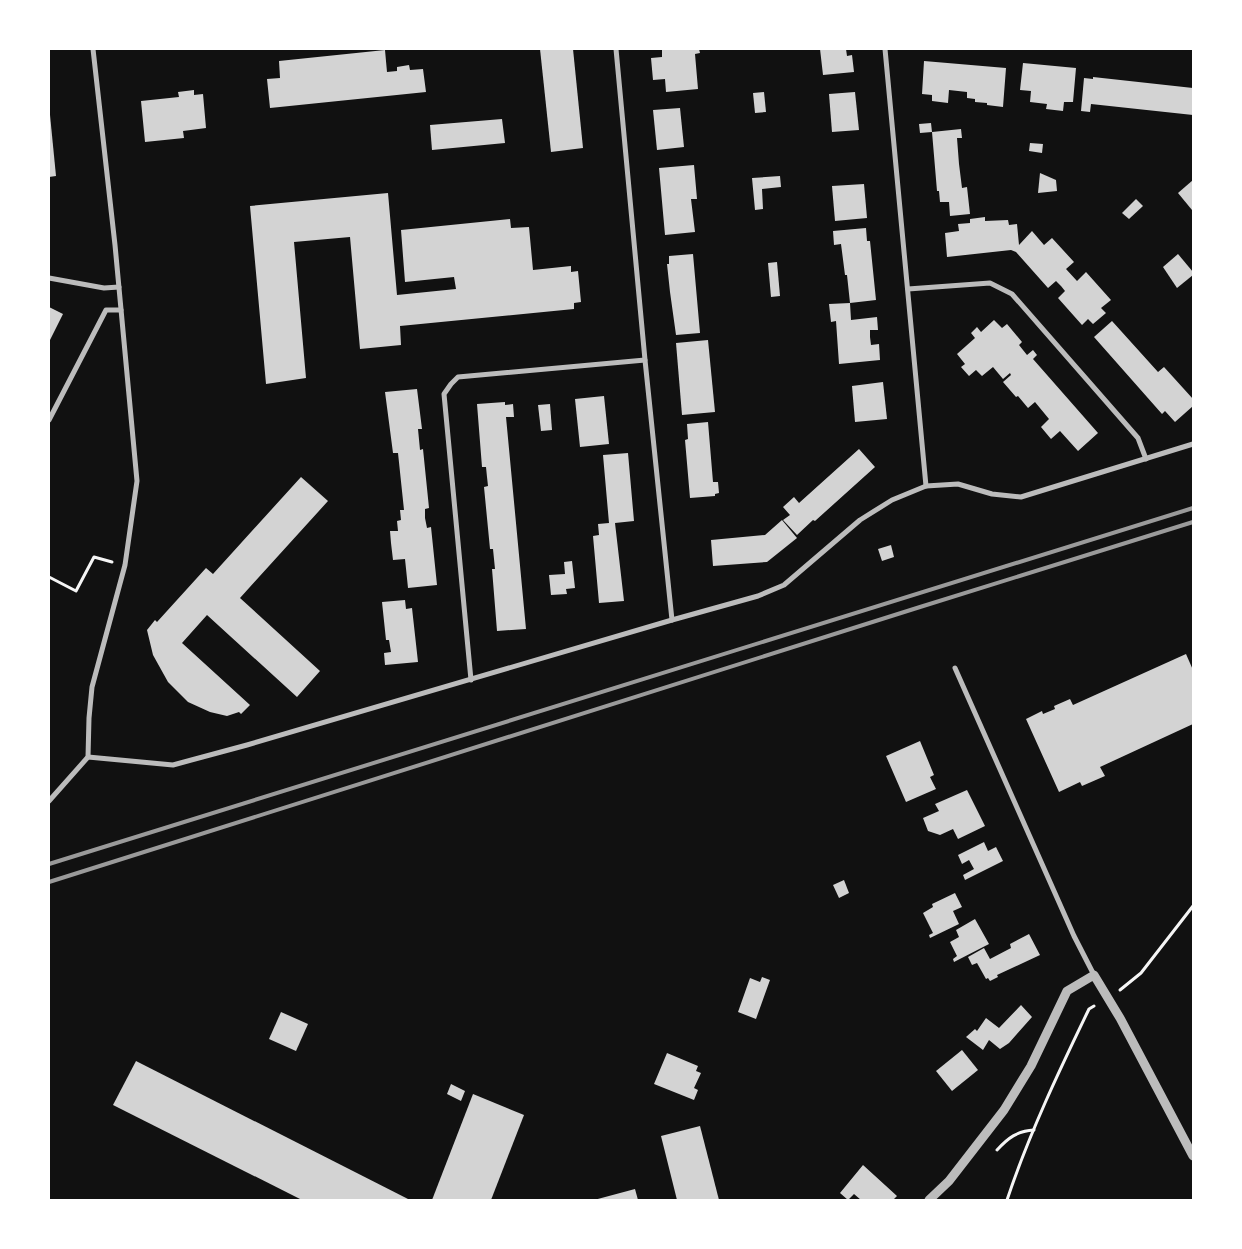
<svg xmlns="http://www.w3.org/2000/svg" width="1242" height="1249" viewBox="0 0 1242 1249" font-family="Roboto,sans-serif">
  <rect width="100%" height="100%" fill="#111"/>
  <g fill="#d3d3d3">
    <polygon points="540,49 573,49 583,148 551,152"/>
    <polygon points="662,49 699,49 700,53 695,54 698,89 666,92 665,79 653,80 651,58 662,57"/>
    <polygon points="820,49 846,49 847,56 852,55 854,72 823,75"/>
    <polygon points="385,50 387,72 397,71 397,67 409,65 410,70 423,69 426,92 270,108 267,79 280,78 279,61"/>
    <polygon points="924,61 1006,68 1003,107 987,105 987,103 975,102 975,99 967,98 967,92 949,90 948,103 932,101 932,95 922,94"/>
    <polygon points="1023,63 1076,68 1073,102 1064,102 1063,111 1046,109 1047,104 1030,102 1031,91 1020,90"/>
    <polygon points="1093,77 1193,88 1193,115 1091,104 1090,112 1081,111 1084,78 1093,79"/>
    <polygon points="194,90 194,95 203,94 206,128 183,131 184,138 145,142 141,101 179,97 178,92"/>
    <polygon points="764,92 766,112 755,113 753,93"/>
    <polygon points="855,92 859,130 832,132 829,94"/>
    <polygon points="680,108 684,147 657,150 653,110"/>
    <polygon points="50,115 56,176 49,177 49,116"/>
    <polygon points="502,119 505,143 432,150 430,125"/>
    <polygon points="931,123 932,132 961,129 962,138 957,138 959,164 962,188 967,187 970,214 950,216 949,202 940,202 939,191 937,191 932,132 920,133 919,124"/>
    <polygon points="1030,143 1043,144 1042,153 1029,151"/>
    <polygon points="694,165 697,199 691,199 695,232 665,235 659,168"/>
    <polygon points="1040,173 1056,180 1057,191 1038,193"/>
    <polygon points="780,176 781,187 762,189 763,209 755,210 752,178"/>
    <polygon points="1193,180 1193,209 1192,210 1178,193"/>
    <polygon points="864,184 867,218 835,221 832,186"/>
    <polygon points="388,193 397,295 456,289 454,277 405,282 401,230 510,219 511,228 529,227 533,270 571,266 571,272 578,271 581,302 574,303 574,309 400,326 401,345 360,349 350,237 294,242 306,378 266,384 250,206"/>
    <polygon points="1136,199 1143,206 1129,219 1122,213"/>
    <polygon points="985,217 985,221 1008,220 1009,225 1017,224 1019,245 1032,231 1044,245 1052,238 1074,262 1066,269 1077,281 1086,272 1111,300 1101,308 1106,313 1093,324 1088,319 1082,325 1058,298 1065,291 1061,286 1056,281 1048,288 1016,252 1011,250 947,257 945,233 959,231 958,224 970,223 970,219"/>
    <polygon points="866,228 867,241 870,241 876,300 850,303 847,275 845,275 841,244 834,245 833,231"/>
    <polygon points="693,254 700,333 676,335 670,292 667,264 669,264 669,256"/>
    <polygon points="1178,254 1193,272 1193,275 1177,288 1163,267"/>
    <polygon points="777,262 780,296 771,297 768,263"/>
    <polygon points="850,303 851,320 877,317 878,330 870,330 870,337 871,345 879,344 880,360 839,364 836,321 831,322 829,304"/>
    <polygon points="49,307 63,314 49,342"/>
    <polygon points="994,320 1002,328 1007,324 1022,342 1019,345 1027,355 1033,350 1037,355 1033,359 1098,433 1078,451 1060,431 1051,439 1041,427 1049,419 1035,402 1028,408 1018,396 1016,397 1003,382 1011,375 1010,373 1003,379 993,367 982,376 976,370 969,376 961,367 965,364 957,354 975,338 971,333 977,327 981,332"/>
    <polygon points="1112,321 1158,372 1164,367 1193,399 1193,406 1175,422 1165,411 1162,414 1094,337"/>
    <polygon points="708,340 715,412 682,415 676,343"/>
    <polygon points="883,382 887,419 855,422 852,386"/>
    <polygon points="417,389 422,429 418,429 420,450 423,449 429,508 425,509 425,518 427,528 431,527 437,585 408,588 405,559 393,560 391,543 390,531 398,531 397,521 401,520 400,510 404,510 398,453 393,453 385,392"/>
    <polygon points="604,396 609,444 580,447 575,399"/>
    <polygon points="505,402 505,405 513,404 514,417 506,417 526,629 497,631 492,569 495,569 493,549 490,549 484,487 488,486 487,477 486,467 482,467 477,404"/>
    <polygon points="550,404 552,430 541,431 538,405"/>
    <polygon points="708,422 713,482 718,482 719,493 715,494 715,496 690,498 685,440 688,439 687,424"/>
    <polygon points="859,449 875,467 815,521 813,520 797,535 783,520 790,515 783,507 794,497 799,503"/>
    <polygon points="628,453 634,521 615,523 624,601 599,603 593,536 599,535 598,524 609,523 603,455"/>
    <polygon points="301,477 328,501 240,598 320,671 297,697 207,615 182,643 250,705 241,714 239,712 227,716 210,712 188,702 168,682 153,655 147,630 155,620 157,622 206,568 213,574"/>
    <polygon points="782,520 797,538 767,562 713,566 711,540 765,535"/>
    <polygon points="891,545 894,557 882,561 878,549"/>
    <polygon points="572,561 575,588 566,589 567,594 551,595 549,575 565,574 564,562"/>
    <polygon points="405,600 406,609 412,608 418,662 385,665 384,653 391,652 389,640 386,640 382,602"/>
    <polygon points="1186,654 1193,670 1193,724 1100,767 1105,776 1082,786 1080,782 1059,792 1026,719 1042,711 1043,714 1055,709 1054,706 1070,699 1073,705"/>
    <polygon points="920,741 934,775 930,777 936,789 906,802 886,756"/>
    <polygon points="967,790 985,826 958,839 953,829 940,835 928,831 923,818 939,811 935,804"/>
    <polygon points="984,842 988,851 996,847 1003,861 965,880 963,875 974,869 969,860 962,864 958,855"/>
    <polygon points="844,880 849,893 839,898 833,885"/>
    <polygon points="955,893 962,907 953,911 959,924 930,938 929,935 933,933 923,913 933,907 932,904"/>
    <polygon points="975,919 989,944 954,962 953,959 957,956 950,942 959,937 956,930"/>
    <polygon points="1029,934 1040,955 997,975 998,977 990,981 988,978 986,979 977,963 972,965 968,957 984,948 990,959 1011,948 1010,944"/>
    <polygon points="762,977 770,980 756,1019 738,1012 750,978 760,982"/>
    <polygon points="1021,1005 1032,1017 1009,1043 1000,1049 989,1040 983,1050 966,1037 975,1029 977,1031 986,1018 999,1028"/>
    <polygon points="281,1012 308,1024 296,1051 269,1039"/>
    <polygon points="962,1050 978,1070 952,1091 936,1071"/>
    <polygon points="667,1053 698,1066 696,1071 701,1073 694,1088 698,1090 694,1100 654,1084"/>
    <polygon points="136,1061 410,1200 302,1200 113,1105"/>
    <polygon points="451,1084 465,1091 461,1101 447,1094"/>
    <polygon points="473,1094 524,1115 491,1200 432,1200"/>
    <polygon points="700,1126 719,1200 677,1200 661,1136"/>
    <polygon points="863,1165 897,1196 893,1200 861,1200 854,1194 848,1200 840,1193"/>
    <polygon points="635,1189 638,1200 594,1200"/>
  </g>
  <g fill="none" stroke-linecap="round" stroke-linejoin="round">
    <g stroke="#f5f5f5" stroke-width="3">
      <polyline points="49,577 76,591 94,557 112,562"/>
      <polyline points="1120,990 1141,973 1193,906"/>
      <path d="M997 1150C1008 1138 1017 1131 1034 1130"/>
      <path d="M1007 1200C1029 1134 1059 1071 1089 1009L1094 1006"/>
    </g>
    <g stroke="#bcbcbc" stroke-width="5">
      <polyline points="616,49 645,360 672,620 758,596 784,585 860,520 892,500 926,486 958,484 992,494 1021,497 1193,444"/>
      <polyline points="885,49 926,486"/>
      <polyline points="49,278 104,288 119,287"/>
      <polyline points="908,289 990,283 1012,294 1138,438 1146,459"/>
      <polyline points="49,420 106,310 121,310"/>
      <polyline points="955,668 1074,936 1094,975"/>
      <polyline points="471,680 444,394 451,384 458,377 645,360"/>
      <polyline points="88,757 173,765 247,745 672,620"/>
      <polyline points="49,801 88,757 89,718 92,687 125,565 137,481 115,245 93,49"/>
    </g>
    <polyline stroke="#bcbcbc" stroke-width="9" points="929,1200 949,1181 1004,1110 1031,1066 1067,991 1094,975 1120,1018 1193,1156"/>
    <g stroke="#9a9a9a" stroke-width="4">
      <polyline points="49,864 1193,508"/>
      <polyline points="49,882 920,607 1193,522"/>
    </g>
  </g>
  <rect width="1242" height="1249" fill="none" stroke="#ffffff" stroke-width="100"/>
</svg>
